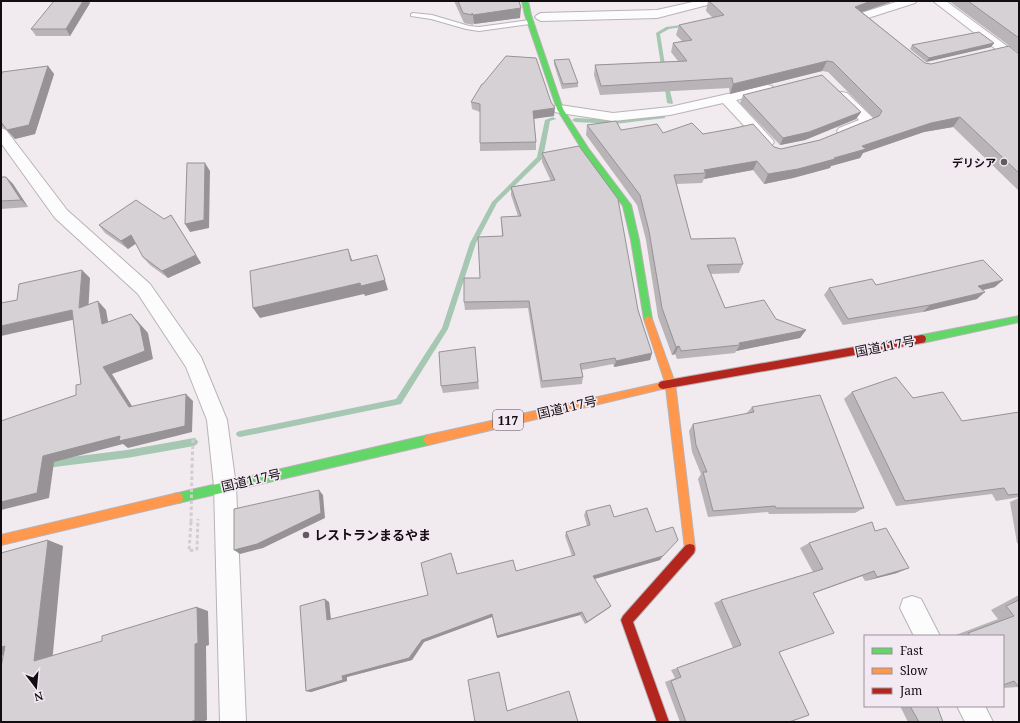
<svg xmlns="http://www.w3.org/2000/svg" width="1020" height="723" viewBox="0 0 1020 723" font-family="'Noto Serif','Noto Sans JP',serif">
  <rect width="100%" height="100%" fill="#f1ebf0"/>
  <g fill="none" stroke-linecap="round" stroke-linejoin="round">
    <g fill="#a6c7b2" fill-rule="evenodd">
      <polygon points="688,24 690,24 690,26 669,29 660,34 666,71 662,72 656,33 666,27"/>
      <polygon points="664,82 668,83 673,103 672,104 667,103"/>
      <polygon points="663,115 665,116 665,118 615,124 575,122 572,120 575,118 615,120"/>
      <polygon points="553,117 556,119 550,121 543,158 497,203 476,243 448,329 401,404 240,437 237,436 236,434 237,432 240,431 396,399 442,328 470,243 492,202 537,157 545,120"/>
      <polygon points="194,438 197,440 198,442 197,444 194,446 127,458 46,468 43,467 42,464 43,461 46,460 127,450"/>
    </g>
    <defs>
      <polygon id="lane" points="413,13 432,15 469,26 479,27 530,20 533,22 530,24 479,31 466,29 431,19 411,16 411,14"/>
      <g id="street">
        <polygon points="697,1 717,1 715,3 657,18 541,21 537,19 535,17 537,15 541,13 657,10"/>
        <polygon points="899,1 917,1 915,3 868,18 880,29 878,32 870,32 853,17 855,15"/>
        <polygon points="933,1 946,1 1019,55 1019,65 1015,64"/>
        <polygon points="767,85 772,86 774,89 772,92 736,100 772,139 774,142 772,145 767,147 762,145 723,103 670,115 613,121 560,113 555,112 553,109 555,106 560,105 613,113 670,107"/>
        <path d="M842 92 847 93 873 118 875 121 873 124C863 128 850 137 839 134L837 131 839 128 859 120 835 96 837 93Z"/>
        <polygon points="1,128 6,130 67,210 150,284 201,357 227,420 236,486 246,722 220,722 214,486 207,420 186,367 138,294 55,218 1,143"/>
        <polygon points="912,596 921,599 940,636 914,636 900,608 903,599"/>
        <polygon points="957,706 985,706 993,722 965,722"/>
      </g>
      <g id="fast">
        <polygon points="522,1 528,1 531,15 563,109 588,148 631,205 639,240 652,319 651,321 648,322 644,319 631,240 623,206 583,151 557,109 525,15"/>
        <polygon points="1019,316 1019,322 922,343 919,342 918,339 919,336 922,335"/>
        <polygon points="428,435 431,437 433,440 431,443 428,445 178,503 174,502 173,498 174,494 178,493"/>
      </g>
      <g id="slow">
        <polygon points="648,316 652,319 675,383 695,549 694,553 690,554 686,553 685,549 666,388 428,445 425,443 423,440 425,437 428,435 665,382 644,319"/>
        <polygon points="178,493 182,494 183,498 182,502 178,503 1,545 1,535"/>
      </g>
      <g id="jam">
        <polygon points="922,335 925,336 926,339 925,342 922,343 663,389 660,388 658,385 660,382 663,381"/>
        <polygon points="690,544 694,545 695,549 694,553 633,622 669,722 657,722 621,620 623,616 686,545"/>
      </g>
    </defs>
    <use href="#lane" stroke="#b8b3b7" stroke-width="2"/>
    <use href="#street" stroke="#b8b3b7" stroke-width="2"/>
    <use href="#fast" stroke="#b8b3b7" stroke-width="2"/>
    <use href="#slow" stroke="#b8b3b7" stroke-width="2"/>
    <use href="#jam" stroke="#b8b3b7" stroke-width="2"/>
    <g stroke="#d0ced0" stroke-width="3" stroke-dasharray="3.5 2.5" stroke-linecap="butt">
      <polyline points="192,467 193,439 196,439"/>
      <polyline points="191,522 189,551 197,549 198,519"/>
    </g>
    <use href="#lane" fill="#fdfcfd" fill-rule="evenodd"/>
    <use href="#street" fill="#fdfcfd" fill-rule="evenodd"/>
    <use href="#fast" fill="#63d668" fill-rule="evenodd"/>
    <use href="#slow" fill="#ff974d" fill-rule="evenodd"/>
    <use href="#jam" fill="#b3261e" fill-rule="evenodd"/>
    <polyline stroke="#d0ced0" stroke-width="3" stroke-dasharray="3.5 2.5" stroke-linecap="butt" points="191,522 192,467"/>
  </g>
  <g fill="#b8b4b7">
    <polygon points="454,1 519,1 520,18 474,24 473,23 473,25 464,23"/>
    <polygon points="708,1 894,1 862,12 925,63 931,64 1019,54 1019,191 953,127 924,132 863,153 860,158 831,166 830,168 793,178 764,184 753,170 704,179 702,183 676,184 691,239 743,264 739,273 710,274 725,308 776,319 806,330 800,338 736,351 735,353 677,359 675,354 672,355 658,317 646,240 637,205 586,135 587,125 621,130 663,133 703,134 774,147 781,149 820,140 874,118 828,72 822,71 730,94 729,88 600,95 594,75 595,65 678,61 671,52 673,43 682,41 676,35 679,25 713,18 706,11"/>
    <polygon points="949,1 1019,1 1019,53"/>
    <polygon points="90,3 70,36 36,36 31,29"/>
    <polygon points="994,43 991,47 926,62 910,49 912,45"/>
    <polygon points="554,60 578,83 578,87 562,89 554,64"/>
    <polygon points="48,66 54,74 35,134 15,139 6,129 2,127 1,125 1,79"/>
    <polygon points="743,95 861,112 856,119 805,140 780,145 740,103"/>
    <polygon points="471,102 554,116 534,118 536,142 536,150 480,151 480,112 472,109"/>
    <polygon points="542,153 638,310 652,353 650,360 614,367 613,364 582,370 583,377 582,384 541,388 528,308 465,310 464,302 480,278 502,236 501,217 518,216 511,195 511,187 551,181 542,162"/>
    <polygon points="1,177 6,177 13,184 28,207 1,209"/>
    <polygon points="171,215 201,263 168,278 150,265 143,257 136,243 128,249 105,233 99,225 164,219"/>
    <polygon points="876,285 995,287 983,290 977,299 923,312 843,325 824,295 829,288"/>
    <polygon points="475,347 479,389 443,393 441,386"/>
    <polygon points="852,392 913,398 962,421 1019,412 1019,497 996,501 992,494 896,506 844,399"/>
    <polygon points="752,407 864,508 855,513 769,514 768,512 708,517 698,479 701,474 692,452 689,431 693,424 746,414"/>
    <polygon points="1019,498 1019,544 1017,543 1010,502"/>
    <polygon points="586,511 614,517 660,560 594,579 611,606 609,608 585,624 580,615 497,638 492,617 424,642 412,660 347,677 347,681 311,692 306,691 329,602 331,619 428,595 453,557 457,574 516,571 572,556 565,536 566,532 587,526 584,515"/>
    <polygon points="875,531 897,573 865,581 862,576 813,593 779,652 789,722 680,722 665,682 675,678 671,670 733,648 714,603 721,600 813,572 800,548 809,543"/>
    <polygon points="1019,595 1019,687 1003,688 1003,636 953,636 998,619 991,610"/>
    <polygon points="900,706 937,706 943,722 908,722"/>
  </g>
  <g fill="#969295">
    <polygon points="83,1 89,1 90,3 70,36 66,29"/>
    <polygon points="871,1 894,1 850,16 855,7"/>
    <polygon points="521,8 520,18 474,24 473,15"/>
    <polygon points="994,43 991,47 926,62 929,58"/>
    <polygon points="827,61 822,71 730,94 733,84"/>
    <polygon points="48,66 54,74 35,134 15,139 7,130"/>
    <polygon points="555,108 554,116 533,119 533,111"/>
    <polygon points="861,112 856,119 805,140 780,145 783,138"/>
    <polygon points="960,117 953,127 924,132 863,153 860,158 831,166 830,168 793,178 764,184 768,174 834,158 862,146 931,123"/>
    <polygon points="757,161 753,170 704,179 706,173 704,170"/>
    <polygon points="205,163 210,171 209,228 190,232 185,224"/>
    <polygon points="6,177 13,184 28,207 21,200"/>
    <polygon points="171,215 201,263 168,278 162,271"/>
    <polygon points="131,235 137,243 128,249 121,241"/>
    <polygon points="348,249 352,260 355,272 351,261"/>
    <polygon points="82,270 90,278 88,316 79,308"/>
    <polygon points="385,280 388,290 365,296 364,294 260,318 253,308 360,283"/>
    <polygon points="1003,280 995,287 971,293 978,286"/>
    <polygon points="985,292 977,299 923,312 930,305"/>
    <polygon points="98,301 106,310 110,332 102,324"/>
    <polygon points="72,310 81,318 1,336 1,326"/>
    <polygon points="131,314 148,333 153,359 112,374 137,414 129,407 103,367"/>
    <polygon points="806,330 800,338 736,351 740,345 739,343"/>
    <polygon points="679,346 675,354 672,355 676,347"/>
    <polygon points="652,353 650,360 614,367 616,361"/>
    <polygon points="186,394 193,401 192,432 128,448 123,444 54,462 49,498 1,510 1,502 43,456"/>
    <polygon points="319,490 323,495 325,518 263,548 240,554 234,550"/>
    <polygon points="48,540 63,546 52,663 34,661"/>
    <polygon points="663,556 660,560 591,580 593,576"/>
    <polygon points="909,568 897,573 865,581 877,577"/>
    <polygon points="874,571 862,576 803,597 813,593"/>
    <polygon points="325,599 329,602 331,622 327,620"/>
    <polygon points="611,606 609,608 585,624 587,622"/>
    <polygon points="197,607 208,611 209,645 206,646 207,720 202,722 190,722"/>
    <polygon points="582,612 580,615 497,638 497,636"/>
    <polygon points="492,614 492,617 424,642 412,660 347,677 347,681 311,692 306,691 422,640"/>
    <polygon points="5,646 24,649 1,656 1,647"/>
  </g>
  <g fill="#d6d1d5" stroke="#969295">
    <polygon points="54,1 83,1 66,29 31,29"/>
    <polygon points="458,1 519,1 521,8 473,15 472,13 472,15 463,13"/>
    <polygon points="709,1 871,1 855,7 925,63 931,64 1009,46 1019,54 1019,173 960,117 931,123 862,146 866,149 834,158 835,159 798,169 768,174 757,161 704,170 706,173 674,175 691,239 735,238 743,264 707,265 725,308 764,300 776,319 806,330 739,343 740,345 681,351 679,346 676,347 662,308 649,231 640,195 587,125 616,121 621,130 657,124 663,133 692,123 703,134 731,129 753,124 774,147 781,149 820,140 879,116 882,111 833,62 827,61 733,84 732,78 601,86 595,65 687,61 673,43 692,40 679,25 724,15"/>
    <polygon points="968,1 1019,1 1019,38"/>
    <polygon points="979,32 994,43 929,58 912,45"/>
    <polygon points="506,56 536,58 551,102 555,108 533,111 536,142 480,143 480,104 471,102 482,84 483,84"/>
    <polygon points="569,59 578,83 563,84 554,60"/>
    <polygon points="48,66 29,125 7,130 1,122 1,79 2,72"/>
    <polygon points="822,75 861,112 809,132 783,138 743,95"/>
    <polygon points="579,146 618,199 638,310 652,353 616,361 615,358 580,364 583,377 542,381 529,301 464,302 464,278 480,278 478,237 503,236 501,217 521,216 511,187 555,180 542,153"/>
    <polygon points="187,163 205,163 204,220 185,224"/>
    <polygon points="1,177 6,177 21,200 1,201"/>
    <polygon points="136,200 164,219 171,215 196,255 162,271 143,257 131,235 121,241 99,225"/>
    <polygon points="348,249 351,261 377,255 385,280 361,286 360,283 253,308 250,271"/>
    <polygon points="983,260 1003,280 978,286 985,292 930,305 848,319 829,288 872,279 876,285"/>
    <polygon points="82,270 79,308 98,301 102,324 131,314 140,326 145,351 103,367 129,407 186,394 185,426 119,441 120,436 43,456 37,493 1,502 1,421 76,395 76,385 81,384 72,310 1,326 1,303 17,300 19,284"/>
    <polygon points="475,347 478,382 441,386 439,352"/>
    <polygon points="896,377 913,398 943,392 962,421 1019,412 1019,494 1008,495 1004,488 905,501 852,392"/>
    <polygon points="820,395 864,508 776,508 775,506 713,511 703,472 707,472 696,445 693,424 754,412 752,407"/>
    <polygon points="319,490 321,513 257,544 234,550 234,509"/>
    <polygon points="610,505 614,517 647,508 656,532 673,527 678,540 663,556 593,576 611,606 587,622 582,612 497,636 492,614 422,640 409,658 342,676 343,680 306,691 300,606 325,599 327,620 428,595 421,563 451,553 457,574 513,560 516,571 575,555 566,532 590,525 586,511"/>
    <polygon points="872,522 875,531 886,528 909,568 877,577 874,571 813,593 834,633 779,652 809,715 789,722 686,722 671,681 681,677 677,668 741,645 721,600 823,569 809,543"/>
    <polygon points="48,540 34,661 102,641 102,636 197,607 198,643 195,644 195,720 190,722 1,722 1,667 5,646 1,647 1,553"/>
    <polygon points="1019,600 1019,687 1014,681 1003,685 1003,636 970,636 968,633 1014,616 1006,606"/>
    <polygon points="499,672 507,711 569,691 578,722 475,722 468,680"/>
    <polygon points="910,706 937,706 943,722 919,722"/>
  </g>
  <g fill="#5f5b5e" stroke="#f3e9f2" stroke-width="1.5">
    <circle cx="1004" cy="162" r="4"/>
    <circle cx="306" cy="535" r="4"/>
  </g>
  <g text-anchor="middle" dominant-baseline="central" stroke-width="3.5" stroke-linejoin="round" paint-order="stroke">
    <g font-size="11" font-weight="bold" fill="#110d10" stroke="#f3e9f2" text-anchor="end">
      <text x="996" y="162">デリシア</text>
    </g>
    <rect fill="#f3e9f2" stroke="#554f54" stroke-width="1" x="493" y="410" width="30" height="20" rx="3"/>
    <g font-size="12" font-weight="bold" fill="#110d10">
      <text x="508" y="420">117</text>
    </g>
    <g font-size="13" fill="#110d10" stroke="#f3e9f2">
      <text transform="translate(885 346) rotate(-11)">国道117号</text>
      <text transform="translate(567 407) rotate(-13)">国道117号</text>
      <text transform="translate(251 480) rotate(-13)">国道117号</text>
    </g>
    <g font-size="13" font-weight="bold" fill="#110d10" stroke="#f3e9f2" text-anchor="start">
      <text x="314" y="535">レストランまるやま</text>
    </g>
  </g>
  <rect width="1020" height="723" fill="none" stroke="#110d10" stroke-width="4"/>
  <rect x="864" y="635" width="140" height="72" fill="#f3e9f2" stroke="#999198"/>
  <rect x="872" y="648" width="20" height="6" fill="#63d668" stroke="#999198"/>
  <text x="900" y="655" font-size="12" fill="#110d10">Fast</text>
  <rect x="872" y="668" width="20" height="6" fill="#ff974d" stroke="#999198"/>
  <text x="900" y="675" font-size="12" fill="#110d10">Slow</text>
  <rect x="872" y="688" width="20" height="6" fill="#b3261e" stroke="#999198"/>
  <text x="900" y="695" font-size="12" fill="#110d10">Jam</text>
  <g transform="translate(36 687) rotate(164)" stroke="#f3e9f2" stroke-width="3" paint-order="stroke">
  <path d="M0-3L7 15L0 10L-7 15Z" fill="#110d10"/>
  <text y="-6" font-size="11" font-weight="bold" text-anchor="middle" fill="#110d10">N</text>
  </g>
</svg>
